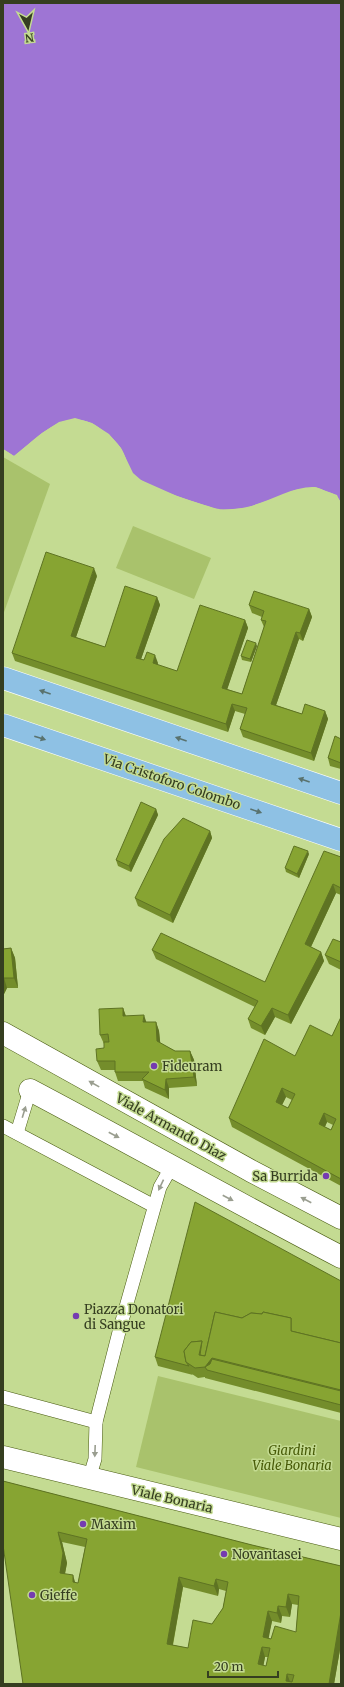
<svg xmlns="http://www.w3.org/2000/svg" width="344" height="1687" viewBox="0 0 344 1687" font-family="Merriweather,serif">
  <rect width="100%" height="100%" fill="#c4db92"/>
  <g fill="#a9c26c">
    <polygon points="3,457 50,484 3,615"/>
    <polygon points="133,526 211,558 194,599 116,568"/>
    <polygon points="158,1376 341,1421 341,1518 136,1467"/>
  </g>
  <path fill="#9e75d4" d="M3 3H341V502C337 496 335 494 328 492 323 490 318 487 313 487 291 487 269 502 247 507 234 510 220 511 208 506 191 501 145 487 133 474 127 467 126 454 120 447 114 438 106 433 98 427 65 405 39 437 14 456L3 449Z"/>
  <polygon fill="#c4db92" points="75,418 92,423 109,434 121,448 133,473 141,480 177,496 219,510 246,508 276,498 295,490 315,487 337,495 341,504 336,497 315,489 296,492 276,500 246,510 218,512 177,498 140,482 131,474 120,449 108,436 92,425 75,420 59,424 43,435 15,457 3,452 3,449 14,456 42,433 59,422"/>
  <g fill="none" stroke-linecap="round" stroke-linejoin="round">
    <defs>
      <g id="service">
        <polyline points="3,1126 154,1206"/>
        <polyline points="17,1133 30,1090"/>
        <polyline points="3,1397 96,1422"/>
        <polyline points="89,1479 95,1459 96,1422 120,1328 160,1187 172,1166"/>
      </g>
      <path id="minor" d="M30 1090C134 1145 237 1203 341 1257"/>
      <g id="secondary">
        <polyline points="3,1033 251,1171 341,1218"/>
        <polyline points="3,1457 341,1539"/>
      </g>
      <g id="primary">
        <polyline points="3,678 341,793"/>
        <polyline points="3,725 341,840"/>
      </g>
    </defs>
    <use href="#service" stroke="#495b11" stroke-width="14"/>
    <use href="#minor" stroke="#495b11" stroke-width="23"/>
    <use href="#secondary" stroke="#495b11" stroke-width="23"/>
    <use href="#primary" stroke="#fff" stroke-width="23"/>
    <use href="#service" stroke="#fff" stroke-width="13"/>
    <use href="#minor" stroke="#fff" stroke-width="22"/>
    <use href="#secondary" stroke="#fff" stroke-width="22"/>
    <use href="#primary" stroke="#8ec1e4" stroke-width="22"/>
  </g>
  <g fill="#748d2b" fill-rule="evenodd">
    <polygon points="97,576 76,637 105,647 157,597 160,605 141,659 158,663 157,665 177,671 245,620 248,628 227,689 242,694 264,627 261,620 262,617 252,613 249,605 309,609 312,617 303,641 299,639 276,705 302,714 325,711 328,719 314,761 243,737 240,729 245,714 235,711 228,732 15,661 12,653"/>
    <polygon points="257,646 251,662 242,660 241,656"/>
    <polygon points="341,739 341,769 330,766 328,758"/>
    <polygon points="156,809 158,815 131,872 118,866 116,860"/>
    <polygon points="210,831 212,838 173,923 138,906 135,898"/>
    <polygon points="309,854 299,878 286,872 285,868"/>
    <polygon points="341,857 341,895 336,893 311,947 321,952 324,961 291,1024 275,1017 265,1035 251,1028 248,1019 255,1007 156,959 152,950 265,982"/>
    <polygon points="341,942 341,970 329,964 325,955"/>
    <polygon points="11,948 15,958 18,988 7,988 4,994 3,993 3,949"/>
    <polygon points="123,1008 126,1016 146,1022 156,1022 159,1031 160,1043 175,1051 190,1051 194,1060 197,1086 169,1088 169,1099 145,1088 143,1081 118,1081 115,1072 115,1070 101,1070 97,1061 104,1048 104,1044 100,1035"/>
    <path d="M341 1017V1186L232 1127 229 1118 295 1056 332 1036ZM286 1097 292 1100 288 1108 282 1105ZM327 1122 333 1125 331 1130 325 1127Z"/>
    <polygon points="341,1281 341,1413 205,1378 205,1377 198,1378 192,1374 193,1375 158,1366 155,1357"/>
    <path d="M3 1481 252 1545 341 1566V1644L334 1684H23ZM62 1542 85 1547 78 1583H75L65 1574 67 1563ZM183 1587 218 1596 219 1589 226 1591 223 1608 212 1624 188 1648 173 1645ZM292 1604 298 1605 296 1632 271 1639 268 1638 272 1621 281 1623 282 1616 290 1617ZM265 1657H268L266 1666H263Z"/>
  </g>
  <g fill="#5e7323">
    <polygon points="94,568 97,576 74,643 71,636"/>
    <polygon points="157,597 160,605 139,665 136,658"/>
    <polygon points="309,609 312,617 303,641 300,633"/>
    <polygon points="245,620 248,628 225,696 222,688"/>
    <polygon points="296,632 299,639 274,711 271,704"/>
    <polygon points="256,643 257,646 251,662 250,659"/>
    <polygon points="155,655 158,663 155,671 153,663"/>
    <polygon points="232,704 235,711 228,732 226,724"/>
    <polygon points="325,711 328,719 314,761 311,753"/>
    <polygon points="156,809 158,815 131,872 129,866"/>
    <polygon points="210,831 212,838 173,923 170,915"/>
    <polygon points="308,851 309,854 299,878 297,874"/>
    <polygon points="333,884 336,893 308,953 305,944"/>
    <polygon points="11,948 15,958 18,988 14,978"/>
    <polygon points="321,952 324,961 291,1024 288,1015"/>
    <polygon points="4,978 7,988 4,994 3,990 3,979"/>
    <polygon points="123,1008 126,1017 123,1016"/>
    <polygon points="272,1008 275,1017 265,1035 261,1026"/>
    <polygon points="144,1015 147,1024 143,1022"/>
    <polygon points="156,1022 159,1031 161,1050 157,1041"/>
    <polygon points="190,1051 194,1060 197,1086 194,1077"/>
    <polygon points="166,1079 169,1088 169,1099 165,1090"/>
    <polygon points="282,1088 286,1097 279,1111 276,1102"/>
    <polygon points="324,1113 327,1122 322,1133 319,1124"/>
    <polygon points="212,1358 216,1368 205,1367"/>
    <polygon points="58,1532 62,1542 67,1563 63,1583 60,1573"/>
    <polygon points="73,1575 76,1585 73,1582"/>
    <polygon points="179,1577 183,1587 171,1654 167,1644"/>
    <polygon points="216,1579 219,1589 218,1596 214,1586"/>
    <polygon points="288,1594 292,1604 290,1617 286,1607"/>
    <polygon points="278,1606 282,1616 281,1623 277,1613"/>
    <polygon points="268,1611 272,1621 267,1647 263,1637"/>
    <polygon points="341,1612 341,1644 334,1684 329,1684"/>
    <polygon points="262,1647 265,1657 262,1674 258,1664"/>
    <polygon points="287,1674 291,1684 286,1681"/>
  </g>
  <g fill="#87a432" stroke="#5e7323" fill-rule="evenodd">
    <polygon points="46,552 94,568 71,636 105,647 125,586 157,597 136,658 144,660 147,652 155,655 153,663 177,671 200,605 245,620 222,688 242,694 266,621 261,620 264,611 249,605 254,591 309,609 300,633 296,632 271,704 302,714 305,704 325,711 311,753 240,729 247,708 232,704 226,724 12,653"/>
    <polygon points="247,640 256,643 250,659 241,656"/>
    <polygon points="335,736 341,739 341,763 328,758"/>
    <polygon points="141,802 156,809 129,866 116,860"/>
    <polygon points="183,818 210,831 170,915 135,898 164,839"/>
    <polygon points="294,846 308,851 297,874 285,868"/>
    <polygon points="324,851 341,857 341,888 333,884 305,944 321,952 288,1015 272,1008 261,1026 248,1019 258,1001 152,950 161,933 265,982"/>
    <polygon points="333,939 341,942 341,962 325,955"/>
    <polygon points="11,948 14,978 4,978 3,979 3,949"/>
    <polygon points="123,1008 123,1016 144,1015 143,1022 156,1022 157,1041 175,1051 190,1051 194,1077 166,1079 165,1090 142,1079 149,1072 115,1072 115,1061 97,1061 96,1049 104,1048 104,1042 109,1042 108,1034 100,1035 99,1009"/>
    <path d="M341 1017V1179L229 1118 264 1039 295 1056 310 1025 332 1036ZM282 1088 295 1094 288 1108 276 1102ZM324 1113 336 1119 331 1130 319 1124Z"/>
    <polygon points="195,1202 341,1281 341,1343 291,1331 291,1318 263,1312 262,1314 251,1313 242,1318 215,1312 205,1356 200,1355 202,1341 191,1342 184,1351 186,1362 189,1366 155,1357"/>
    <polygon points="215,1312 242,1318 251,1313 262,1314 263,1312 291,1318 291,1331 341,1343 341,1390 212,1358 205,1367 195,1368 186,1362 184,1351 191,1342 202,1341 199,1355 205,1356"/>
    <polygon points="212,1359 341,1391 341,1405 207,1370 205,1367 210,1364"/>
    <path d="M3 1481 252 1545 341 1566V1612L329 1684H23L3 1545ZM58 1532 87 1539 78 1583 73 1582V1575L60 1573 63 1553ZM179 1577 214 1586 216 1579 228 1582 223 1608 212 1624 193 1620 188 1648 167 1644ZM288 1594 299 1596 296 1632 275 1626 271 1639 263 1637 268 1611 277 1613 278 1606 286 1607ZM262 1647 270 1648 266 1666 258 1664ZM287 1674 294 1675 292 1682 286 1681Z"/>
  </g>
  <defs><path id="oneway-solid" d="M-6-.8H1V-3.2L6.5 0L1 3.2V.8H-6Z"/></defs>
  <g fill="#59726e">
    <use href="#oneway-solid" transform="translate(45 692) rotate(-161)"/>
    <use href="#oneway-solid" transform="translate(40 738) rotate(18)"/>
    <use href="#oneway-solid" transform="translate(181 739) rotate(-161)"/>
    <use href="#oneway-solid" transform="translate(304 780) rotate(-161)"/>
    <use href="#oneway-solid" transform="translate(256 811) rotate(19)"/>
  </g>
  <g fill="#9a9e90">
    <use href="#oneway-solid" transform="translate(94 1084) rotate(-151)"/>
    <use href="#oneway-solid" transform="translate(24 1112) rotate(-73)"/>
    <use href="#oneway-solid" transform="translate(114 1135) rotate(28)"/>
    <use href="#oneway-solid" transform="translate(161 1185) rotate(115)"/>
    <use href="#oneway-solid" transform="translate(228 1198) rotate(28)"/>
    <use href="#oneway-solid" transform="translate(306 1200) rotate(-152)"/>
    <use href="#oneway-solid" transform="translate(95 1451) rotate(92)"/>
  </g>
  <g fill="#753bb1" stroke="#c4db92" stroke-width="1.5">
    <circle cx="154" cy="1066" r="4"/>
    <circle cx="326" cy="1176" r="4"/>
    <circle cx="76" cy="1316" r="4"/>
    <circle cx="83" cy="1524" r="4"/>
    <circle cx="224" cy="1554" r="4"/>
    <circle cx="32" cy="1595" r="4"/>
  </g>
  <g text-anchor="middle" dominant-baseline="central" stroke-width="3" stroke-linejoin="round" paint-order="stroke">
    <g font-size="13" fill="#353e20" stroke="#c4db92">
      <text transform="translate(172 782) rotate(19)">Via Cristoforo Colombo</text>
      <text transform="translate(171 1127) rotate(29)">Viale Armando Diaz</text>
      <text transform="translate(172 1499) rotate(13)">Viale Bonaria</text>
    </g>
    <g font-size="13" fill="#353e20" stroke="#c4db92" text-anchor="start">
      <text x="162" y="1066">Fideuram</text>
      <text x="318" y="1176" text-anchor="end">Sa Burrida</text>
      <text x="84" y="1309">Piazza Donatori<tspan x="84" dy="15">di Sangue</tspan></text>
      <text x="91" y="1524">Maxim</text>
      <text x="232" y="1554">Novantasei</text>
      <text x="40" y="1595">Gieffe</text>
    </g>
    <g font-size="13" font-style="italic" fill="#485b08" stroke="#c4db92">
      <text x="292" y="1450">Giardini<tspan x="292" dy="15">Viale Bonaria</tspan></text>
    </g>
  </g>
  <rect width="344" height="1687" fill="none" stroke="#353e20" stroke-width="8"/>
  <g transform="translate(28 28) rotate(172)" stroke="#c4db92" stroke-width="3" paint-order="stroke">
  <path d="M0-3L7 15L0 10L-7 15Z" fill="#353e20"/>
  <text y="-6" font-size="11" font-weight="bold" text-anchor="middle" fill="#353e20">N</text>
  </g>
  <path d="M208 1671v6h70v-6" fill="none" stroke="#353e20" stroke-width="2"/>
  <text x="214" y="1671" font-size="12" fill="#353e20" stroke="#c4db92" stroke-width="3" paint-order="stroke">20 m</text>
</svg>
